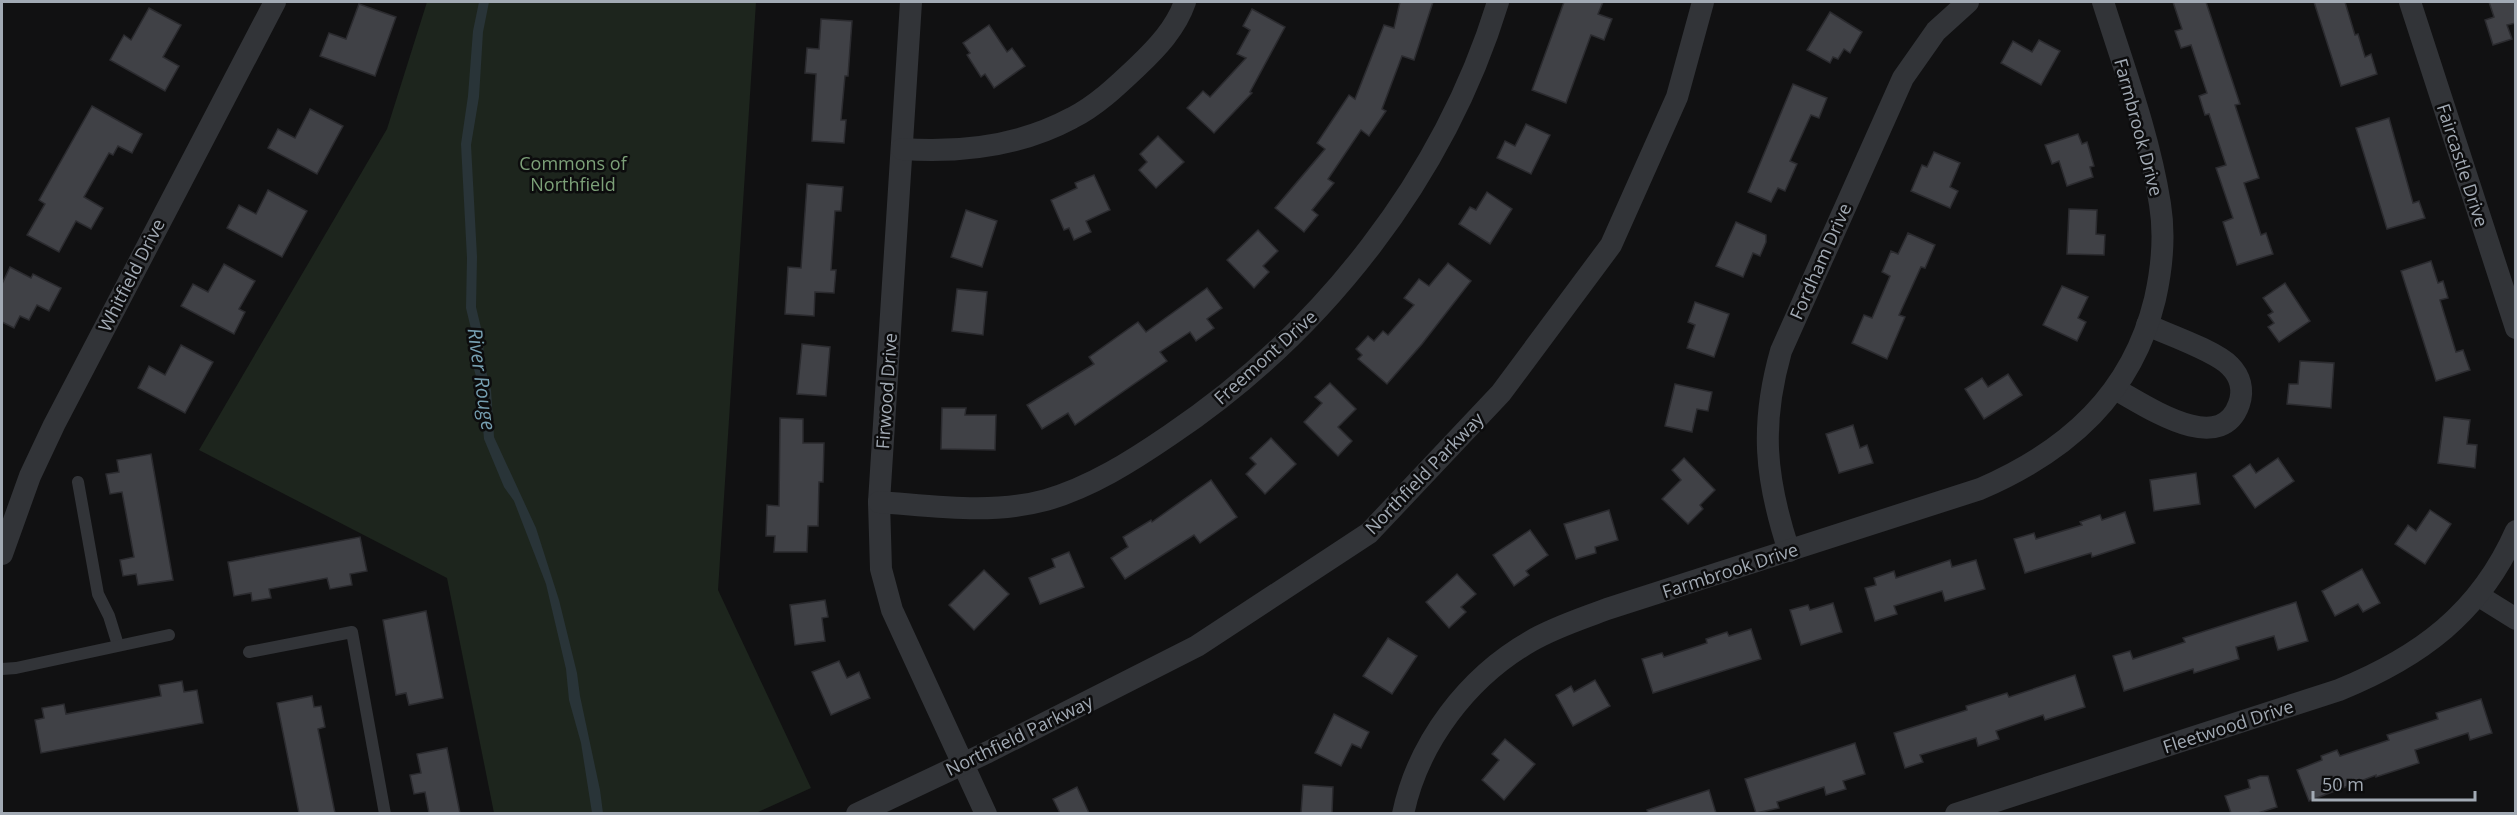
<svg xmlns="http://www.w3.org/2000/svg" width="2517" height="815" viewBox="0 0 2517 815" font-family="'Open Sans',sans-serif">
  <rect width="100%" height="100%" fill="#111112"/>
  <polygon fill="#1d251d" points="427,2 756,2 718,590 811,788 756,813 494,813 447,578 199,450 387,129"/>
  <polygon fill="#293438" points="479,2 489,2 483,32 479,97 471,145 477,257 476,307 482,332 485,367 491,390 494,437 536,528 559,600 577,673 580,696 600,790 603,813 592,813 581,743 569,700 566,669 546,584 514,501 504,487 484,439 480,392 474,369 472,333 466,308 467,258 461,144 468,96 473,31"/>
  <g fill="#404146" stroke="#2b2b2f" stroke-width="1.5">
    <polygon points="1400,2 1433,2 1414,60 1402,56 1382,109 1386,111 1369,136 1361,130 1328,179 1334,183 1312,210 1318,215 1304,232 1275,208 1325,149 1317,143 1349,95 1355,99 1384,25 1394,28"/>
    <polygon points="1564,2 1603,2 1598,14 1612,19 1604,40 1591,35 1566,103 1532,90"/>
    <polygon points="2173,2 2206,2 2240,104 2235,105 2259,178 2244,183 2261,235 2266,233 2273,254 2237,265 2223,222 2233,218 2216,168 2226,165 2209,114 2205,115 2199,96 2207,93 2191,45 2181,48 2175,31 2182,29"/>
    <polygon points="2314,2 2345,2 2355,35 2358,34 2365,57 2371,54 2377,74 2341,86"/>
    <polygon points="2489,2 2516,2 2516,23 2507,25 2512,39 2493,45 2485,20 2494,17"/>
    <polygon points="359,4 396,17 375,76 320,56 329,33 346,39"/>
    <polygon points="149,8 181,25 163,57 179,66 165,91 110,60 124,35 131,40"/>
    <polygon points="1252,9 1285,27 1250,92 1252,93 1214,133 1187,108 1203,91 1210,97 1246,58 1237,54 1250,30 1243,26"/>
    <polygon points="1830,12 1862,32 1850,53 1844,49 1838,59 1833,57 1830,63 1807,50"/>
    <polygon points="821,19 852,21 848,76 845,76 841,120 846,120 844,143 812,141 816,74 805,73 807,48 819,49"/>
    <polygon points="989,25 1007,52 1012,48 1025,66 994,88 985,74 981,77 967,55 970,53 963,43"/>
    <polygon points="2039,40 2060,51 2041,85 2001,63 2013,41 2032,52"/>
    <polygon points="1793,84 1827,98 1819,118 1811,115 1790,161 1797,164 1785,191 1778,188 1771,202 1748,192"/>
    <polygon points="92,106 142,134 132,153 118,146 113,155 109,153 84,197 103,208 91,229 76,221 59,252 27,235 45,204 39,200"/>
    <polygon points="310,109 343,126 317,174 268,148 278,129 295,138"/>
    <polygon points="2389,118 2413,203 2419,201 2425,218 2387,229 2356,128"/>
    <polygon points="1526,124 1550,135 1531,174 1497,158 1505,141 1515,146"/>
    <polygon points="2078,134 2082,144 2087,142 2094,166 2090,167 2093,177 2067,186 2059,161 2052,164 2045,145"/>
    <polygon points="1158,136 1184,162 1156,188 1139,170 1147,162 1140,154"/>
    <polygon points="1934,152 1960,163 1950,187 1958,191 1950,208 1911,191 1922,165 1927,167"/>
    <polygon points="1094,175 1110,210 1086,221 1091,232 1074,240 1069,228 1064,230 1051,200 1077,188 1075,183"/>
    <polygon points="807,184 843,187 841,211 835,211 831,270 836,270 834,293 815,292 814,316 785,314 788,267 801,268"/>
    <polygon points="268,190 307,211 282,257 227,228 239,205 256,214"/>
    <polygon points="1487,192 1512,209 1490,244 1459,224 1470,207 1476,210"/>
    <polygon points="2069,209 2097,210 2096,234 2105,235 2104,255 2067,254"/>
    <polygon points="966,210 997,221 982,267 951,257"/>
    <polygon points="1736,222 1766,235 1766,242 1760,256 1753,253 1743,277 1716,266"/>
    <polygon points="1258,230 1278,251 1263,266 1269,272 1254,288 1227,260"/>
    <polygon points="1908,233 1935,245 1925,268 1921,267 1899,315 1905,317 1887,359 1852,343 1864,315 1872,318 1890,276 1882,272 1891,251 1898,254"/>
    <polygon points="2431,261 2438,283 2443,281 2448,298 2440,300 2456,352 2463,350 2470,370 2436,381 2401,271"/>
    <polygon points="1448,263 1471,281 1422,344 1387,384 1358,359 1362,355 1356,349 1368,336 1374,341 1383,331 1388,335 1414,305 1404,298 1419,279 1429,286"/>
    <polygon points="224,264 255,281 239,309 245,312 234,334 181,306 193,284 208,292"/>
    <polygon points="10,267 31,278 33,274 61,288 49,311 37,305 29,320 20,316 14,328 2,322 2,284"/>
    <polygon points="2285,283 2310,321 2279,342 2268,327 2274,323 2268,315 2273,312 2263,298"/>
    <polygon points="2062,286 2088,297 2078,318 2086,322 2077,341 2043,325"/>
    <polygon points="1207,288 1222,308 1207,319 1214,328 1196,341 1190,332 1160,352 1167,361 1075,425 1068,413 1042,429 1027,405 1094,364 1089,357 1138,322 1146,332"/>
    <polygon points="957,289 987,292 983,335 952,331"/>
    <polygon points="1695,302 1729,314 1714,357 1687,348 1695,325 1688,322"/>
    <polygon points="802,344 830,347 826,396 797,394"/>
    <polygon points="181,345 213,362 185,413 138,388 149,366 165,375"/>
    <polygon points="2300,361 2334,363 2331,408 2287,404 2289,384 2298,384"/>
    <polygon points="2008,374 2022,395 1984,419 1965,389 1982,378 1988,387"/>
    <polygon points="1330,383 1356,409 1338,427 1352,441 1338,456 1304,422 1322,403 1315,397"/>
    <polygon points="1675,384 1712,392 1708,411 1697,409 1692,432 1665,426"/>
    <polygon points="942,408 966,408 965,415 996,415 995,450 941,449"/>
    <polygon points="2444,417 2470,420 2467,444 2477,445 2475,468 2438,463"/>
    <polygon points="780,418 803,419 803,443 824,443 823,482 819,482 818,526 808,526 807,552 774,552 775,536 766,536 767,505 779,506"/>
    <polygon points="1853,425 1860,448 1867,445 1873,463 1839,473 1826,434"/>
    <polygon points="1271,438 1296,464 1265,494 1246,474 1256,464 1250,458"/>
    <polygon points="151,454 173,580 138,585 136,574 123,576 120,560 134,557 122,492 110,494 106,474 119,472 117,460"/>
    <polygon points="1684,458 1715,490 1700,505 1703,509 1688,524 1662,499 1681,480 1672,470"/>
    <polygon points="2278,458 2294,481 2255,508 2233,476 2250,464 2256,473"/>
    <polygon points="2196,473 2200,504 2154,511 2150,480"/>
    <polygon points="1211,480 1237,517 1200,543 1194,535 1125,579 1111,558 1128,547 1123,537 1151,520 1152,522"/>
    <polygon points="1609,510 1618,540 1595,547 1596,553 1576,559 1564,524"/>
    <polygon points="2430,510 2451,524 2425,564 2395,544 2408,525 2416,531"/>
    <polygon points="2125,512 2135,543 2092,557 2091,553 2025,573 2014,539 2034,533 2036,539 2082,525 2080,522 2100,515 2102,520"/>
    <polygon points="1530,530 1548,555 1526,571 1529,575 1514,586 1493,555"/>
    <polygon points="360,537 367,571 350,574 352,585 330,589 327,578 269,589 271,598 252,601 251,593 234,596 228,562"/>
    <polygon points="1069,552 1084,587 1040,604 1029,578 1055,567 1052,559"/>
    <polygon points="1950,560 1952,567 1976,560 1985,589 1945,601 1942,591 1894,606 1897,614 1875,621 1865,588 1876,585 1874,578 1894,571 1896,578"/>
    <polygon points="2362,569 2380,603 2363,612 2358,604 2335,616 2322,591"/>
    <polygon points="984,570 1009,594 974,630 949,605"/>
    <polygon points="1457,574 1476,594 1461,607 1466,612 1449,628 1426,602"/>
    <polygon points="825,600 828,617 822,618 825,641 795,645 790,605"/>
    <polygon points="2296,602 2308,641 2278,650 2274,636 2236,647 2239,659 2194,673 2193,669 2124,691 2113,656 2130,651 2133,659 2185,642 2183,638"/>
    <polygon points="1833,603 1842,632 1801,645 1790,610 1808,605 1810,610"/>
    <polygon points="426,611 443,698 409,705 406,693 396,695 383,620"/>
    <polygon points="1751,629 1761,659 1653,693 1642,659 1662,653 1664,657 1707,643 1706,639 1727,632 1729,636"/>
    <polygon points="1388,638 1417,656 1392,694 1363,676"/>
    <polygon points="839,661 847,678 859,672 870,698 831,715 812,672"/>
    <polygon points="2075,675 2085,707 2045,720 2043,715 1996,731 1999,739 1978,746 1976,738 1920,755 1923,762 1905,768 1894,733 1967,710 1966,706 2007,693 2009,697"/>
    <polygon points="1595,680 1610,706 1573,726 1556,695 1571,686 1574,692"/>
    <polygon points="182,681 184,692 197,690 203,723 41,753 35,720 44,718 42,708 64,704 66,714 161,696 159,685"/>
    <polygon points="312,696 314,707 321,706 325,727 318,729 335,813 299,813 277,703"/>
    <polygon points="2481,699 2492,733 2470,740 2468,733 2415,750 2419,763 2376,777 2376,775 2309,801 2297,770 2322,760 2321,756 2337,750 2340,756 2389,740 2387,735 2438,719 2436,713"/>
    <polygon points="1334,714 1369,732 1361,748 1352,744 1341,766 1315,753"/>
    <polygon points="1505,739 1535,764 1504,800 1482,780 1499,760 1492,754"/>
    <polygon points="1855,743 1865,774 1843,781 1846,789 1826,795 1824,787 1777,802 1779,808 1756,813 1745,779"/>
    <polygon points="447,748 460,813 429,813 425,792 414,794 410,775 421,773 417,754"/>
    <polygon points="2260,776 2268,776 2277,807 2258,813 2231,813 2225,796 2250,788 2248,780"/>
    <polygon points="1303,785 1333,787 1332,813 1301,813"/>
    <polygon points="1077,787 1089,813 1060,813 1053,799"/>
    <polygon points="1709,790 1716,813 1648,813 1647,810"/>
  </g>
  <g fill="none" stroke-linecap="round" stroke-linejoin="round">
    <g stroke="#323438" stroke-width="12">
      <polyline points="78,482 98,594 109,616 118,645"/>
      <polyline points="249,652 352,632 385,814"/>
      <polyline points="2,669 16,668 169,635"/>
    </g>
    <g stroke="#323438" stroke-width="22">
      <polyline points="911,2 879,502 881,569 892,610 986,814"/>
      <polyline points="2410,2 2516,328"/>
      <path d="M902 149C960 153 1020 146 1072 118 1096 106 1117 86 1137 67 1157 48 1176 28 1185 2"/>
      <path d="M2115 389C2145 405 2220 458 2239 404 2244 390 2240 376 2230 366 2216 351 2167 334 2147 325"/>
      <path d="M879 502C934 506 991 515 1046 500 1091 487 1132 461 1170 435 1322 333 1444 178 1498 2"/>
      <path d="M1789 551C1765 478 1760 425 1781 351L1903 78 1936 31 1968 2"/>
      <polyline points="2,554 30,476 54,425 275,2"/>
      <polyline points="2479,596 2516,619"/>
      <polyline points="857,814 988,752 1197,646 1369,533 1501,393 1611,245 1677,97 1703,2"/>
      <path d="M1403 814C1418 742 1468 677 1531 641 1555 627 1581 619 1607 609L1980 489C2068 451 2132 394 2155 299 2162 268 2165 235 2160 204 2149 135 2124 68 2103 2"/>
      <path d="M1956 814 2339 690C2420 657 2480 613 2516 531"/>
    </g>
  </g>
  <g text-anchor="middle" dominant-baseline="central" stroke-width="5" stroke-linejoin="round" paint-order="stroke">
    <g font-size="18" fill="#a2aab4" stroke="#0c0c0d">
      <text transform="translate(2139 127) rotate(75)">Farmbrook Drive</text>
      <text transform="translate(2463 165) rotate(72)">Faircastle Drive</text>
      <text transform="translate(1820 261) rotate(-66)">Fordham Drive</text>
      <text transform="translate(131 275) rotate(-63)">Whitfield Drive</text>
      <text transform="translate(1265 357) rotate(-42)">Freemont Drive</text>
      <text transform="translate(886 391) rotate(-86)">Firwood Drive</text>
      <text transform="translate(1424 473) rotate(-46)">Northfield Parkway</text>
      <text transform="translate(1730 570) rotate(-18)">Farmbrook Drive</text>
      <text transform="translate(2228 726) rotate(-18)">Fleetwood Drive</text>
      <text transform="translate(1019 735) rotate(-26)">Northfield Parkway</text>
    </g>
    <g font-size="18" fill="#7ca078" stroke="#0c0c0d">
      <text x="573" y="163">Commons of<tspan x="573" dy="21">Northfield</tspan></text>
    </g>
    <g font-size="20" font-style="italic" fill="#769fb1" stroke="#0c0c0d">
      <text transform="translate(482 379) rotate(82)">River Rouge</text>
    </g>
  </g>
  <rect width="2517" height="815" fill="none" stroke="#a2aab4" stroke-width="6"/>
  <path d="M2313 791v9h162v-9" fill="none" stroke="#a2aab4" stroke-width="3"/>
  <text x="2322" y="791" font-size="18" fill="#a2aab4" stroke="#0c0c0d" stroke-width="4.5" paint-order="stroke">50 m</text>
</svg>
